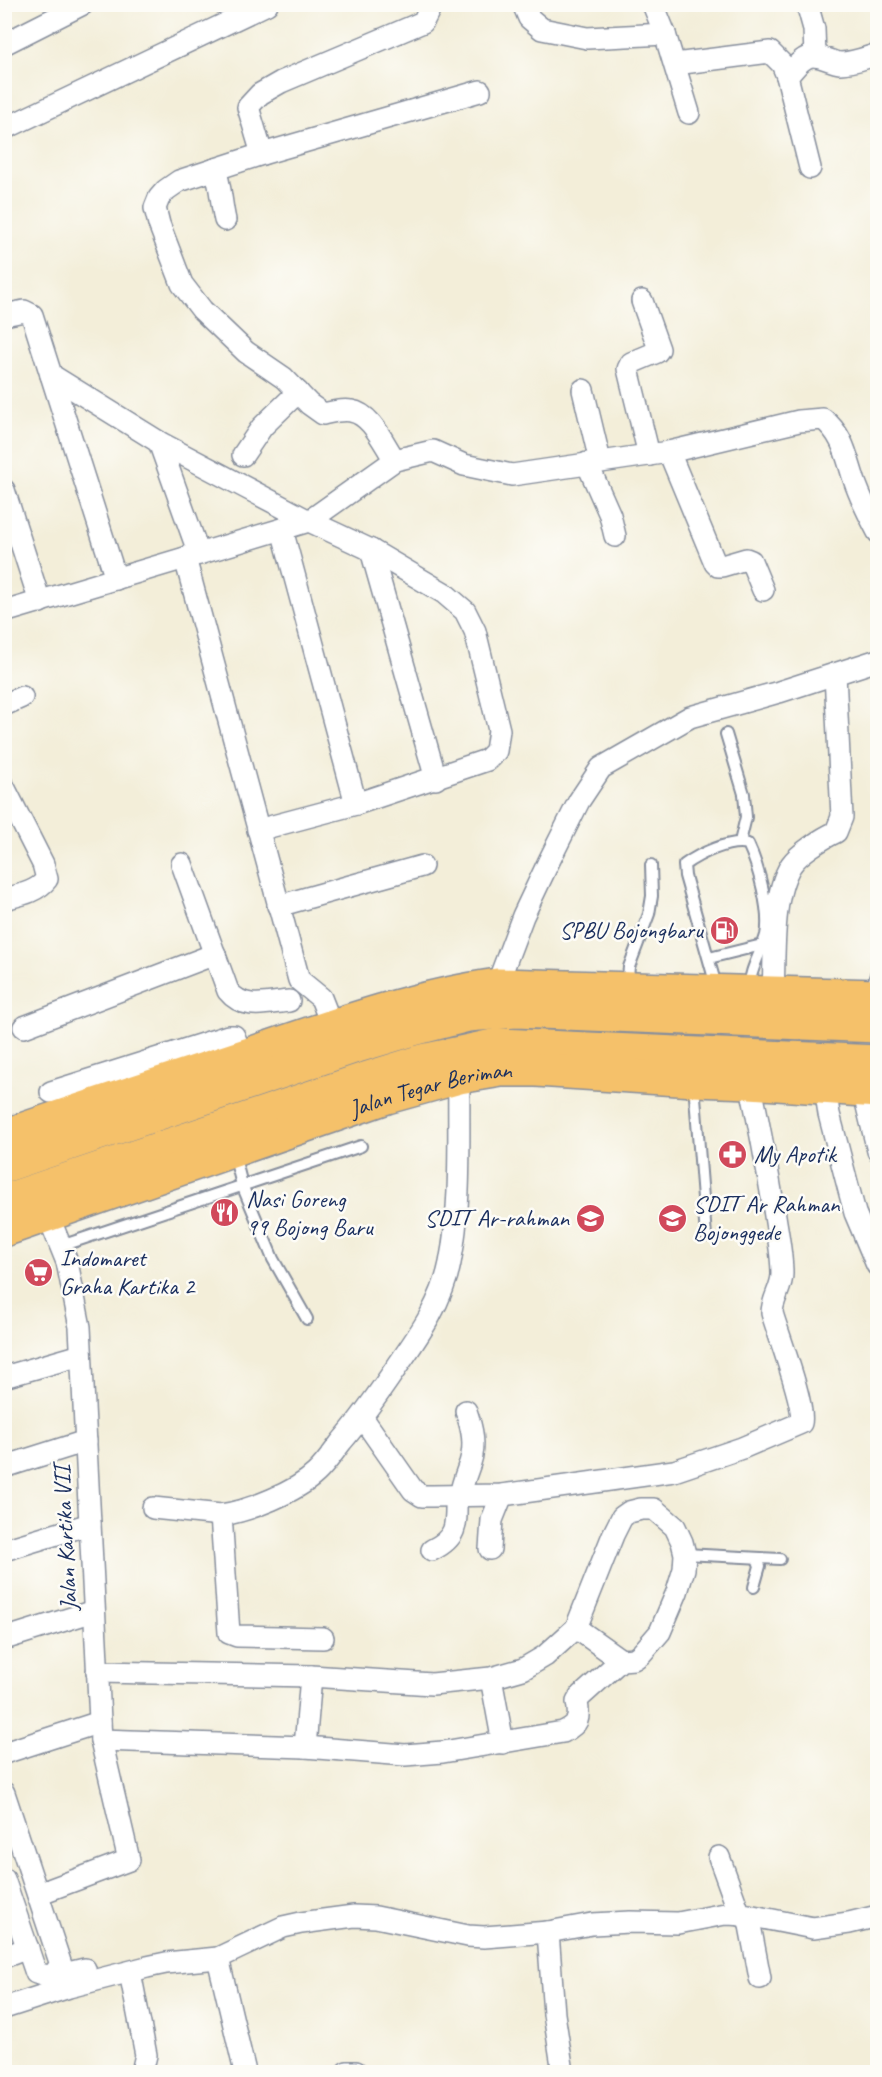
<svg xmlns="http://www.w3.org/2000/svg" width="882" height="2077" viewBox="0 0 882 2077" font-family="Caveat,sans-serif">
  <rect width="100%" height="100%" fill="#fdfcf7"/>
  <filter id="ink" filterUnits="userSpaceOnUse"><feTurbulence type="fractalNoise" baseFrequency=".0167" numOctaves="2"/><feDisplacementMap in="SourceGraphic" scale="12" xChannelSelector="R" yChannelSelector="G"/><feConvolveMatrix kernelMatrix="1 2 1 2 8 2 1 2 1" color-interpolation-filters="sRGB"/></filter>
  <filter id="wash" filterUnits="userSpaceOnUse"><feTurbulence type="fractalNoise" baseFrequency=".008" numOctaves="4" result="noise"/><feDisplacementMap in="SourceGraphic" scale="24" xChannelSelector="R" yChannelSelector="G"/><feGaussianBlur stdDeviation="1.35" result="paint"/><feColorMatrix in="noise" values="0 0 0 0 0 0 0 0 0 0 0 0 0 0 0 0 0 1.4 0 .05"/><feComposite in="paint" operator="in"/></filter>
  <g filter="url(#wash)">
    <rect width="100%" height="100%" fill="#f3eed9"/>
  </g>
  <g filter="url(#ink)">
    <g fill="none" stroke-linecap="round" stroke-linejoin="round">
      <defs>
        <g id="service">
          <polyline points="726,734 744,794 746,817 740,842"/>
          <polyline points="709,958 762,945"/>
          <polyline points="627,986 629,967 649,914 652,896 651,865"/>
          <path d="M717 989 685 876 684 865C699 854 730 839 748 844 758 865 771 912 766 935 761 953 750 969 749 988"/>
          <polyline points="871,991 878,968"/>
          <polyline points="694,1084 706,1236"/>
          <polyline points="234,1154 242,1185 273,1259 307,1319"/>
          <polyline points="61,1246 361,1146"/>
          <polyline points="685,1554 780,1559"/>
          <polyline points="754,1587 760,1566 757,1558"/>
        </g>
        <g id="minor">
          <polyline points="523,4 529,18 542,29 587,38 665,34"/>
          <polyline points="653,4 665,34 689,113"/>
          <polyline points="807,4 814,29 815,56"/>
          <polyline points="4,44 83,4"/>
          <polyline points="675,64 770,52 782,64 787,76"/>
          <polyline points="4,129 267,4"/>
          <polyline points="262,154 248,107 260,94 281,82 423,22 432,4"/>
          <path d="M810 168 787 76C794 70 798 61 808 57 818 53 830 62 840 63 853 63 865 58 878 54"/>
          <path d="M215 169C221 186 221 203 225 220"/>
          <polyline points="642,301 659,349 657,352 631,363 628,369 649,455"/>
          <polyline points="4,315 24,311 32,315 116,579"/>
          <polyline points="51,375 159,442 309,521 371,550 444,593 465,611 475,631 499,730 496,751 487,760 356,804 258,830"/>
          <polyline points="583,390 600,461"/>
          <polyline points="159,442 199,554"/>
          <polyline points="669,452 715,563 718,566 722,566 746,559 751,561 763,590"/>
          <polyline points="243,455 262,427 298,392"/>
          <path d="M395 460C384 445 372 414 351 411 342 409 332 412 323 414L309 404 284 378 246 352 202 310 182 284 159 224 155 208 159 198 166 190 179 181 262 154 480 91"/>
          <polyline points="587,463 610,515 615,536"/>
          <polyline points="4,490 40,602"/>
          <polyline points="284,529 284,537 356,804"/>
          <polyline points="371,550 436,779"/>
          <polyline points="185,558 299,980 321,998 332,1026"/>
          <path d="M4 612 309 521 395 460 433 451 464 465 512 475 669 452 799 421 823 419C845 436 847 461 856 485 862 501 870 517 878 532"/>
          <polyline points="4,705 22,697"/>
          <path d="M4 787 43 864 47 879C37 892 20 895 4 899"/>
          <path d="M182 864 228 991C244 1011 267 1003 289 1001"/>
          <polyline points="278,906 422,866"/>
          <polyline points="497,985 523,916 549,861 579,801 601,768 690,717 779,692 878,660"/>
          <path d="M773 993C775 956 771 897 791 865 799 853 823 838 836 832L842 817 835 674"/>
          <polyline points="24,1027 215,954"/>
          <polyline points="825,1087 829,1114 855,1213 877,1265"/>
          <polyline points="863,1090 878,1151"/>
          <polyline points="51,1092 228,1036 234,1036 242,1056"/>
          <polyline points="4,1377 81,1355"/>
          <path d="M362 1417 413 1490 422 1496H432L502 1495 674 1471 742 1448 801 1423C806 1407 778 1334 772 1313 772 1299 782 1288 782 1274 782 1252 777 1231 774 1209 767 1167 759 1124 750 1082"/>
          <polyline points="4,1467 86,1441"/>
          <path d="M460 1496C462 1484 466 1474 470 1463 476 1445 472 1428 466 1411"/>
          <path d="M153 1508 221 1515C249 1511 296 1492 316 1473 326 1464 334 1451 342 1441 362 1418 379 1393 396 1368 419 1335 442 1303 450 1263 462 1203 458 1138 459 1077"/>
          <polyline points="221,1515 229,1633 237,1636 323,1638"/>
          <polyline points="490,1549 492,1520 502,1495"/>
          <polyline points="4,1550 90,1524"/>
          <path d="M432 1550C459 1537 456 1523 456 1496"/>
          <polyline points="576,1628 621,1660"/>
          <polyline points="4,1639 94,1611"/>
          <path d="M97 1672 311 1676 432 1684 491 1678 523 1669 545 1656 576 1628 613 1535 622 1517 629 1512 641 1509H654L675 1527 682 1542 685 1554 684 1569 677 1592 660 1632 641 1654 634 1659 621 1660 580 1697 577 1702C580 1719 579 1724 563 1732L443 1752 405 1755 305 1747 101 1740"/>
          <polyline points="491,1678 503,1743"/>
          <polyline points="305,1747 311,1676"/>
          <polyline points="4,1753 100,1722"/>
          <polyline points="4,1793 61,1965 51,1977"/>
          <polyline points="719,1857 740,1915"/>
          <polyline points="4,1879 36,1973 51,1977 85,1969"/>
          <polyline points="38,1894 129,1860 101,1740 80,1327 67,1262 48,1215"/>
          <polyline points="748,1915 760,1978"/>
          <polyline points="548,1932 554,2014 563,2072"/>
          <polyline points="4,1957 28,1948"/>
          <polyline points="218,1958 245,2072"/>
          <polyline points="130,1972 146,2055 142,2072"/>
          <polyline points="4,2008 69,1987 147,1967 166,1963 218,1958 283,1927 301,1923 354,1916 376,1917 468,1936 484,1937 548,1932 592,1924 630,1922 678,1923 725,1914 748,1915 813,1928 849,1923 878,1916"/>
          <polyline points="347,2072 356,2072"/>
        </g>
        <g id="primary">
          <path d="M4 1136C85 1108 166 1082 247 1055 329 1027 411 997 497 985L878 996"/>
          <polyline points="4,1166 354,1047 417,1028 468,1015 516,1011 878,1026"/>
          <polyline points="4,1201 365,1079 423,1061 498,1045 878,1062"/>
          <path id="s1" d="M4 1230 387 1097 459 1077 501 1070H536L694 1080 750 1082 878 1091"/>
        </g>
      </defs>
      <use href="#service" stroke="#878e9c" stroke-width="14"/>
      <use href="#minor" stroke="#878e9c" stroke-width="24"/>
      <use href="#primary" stroke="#878e9c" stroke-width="36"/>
      <use href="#service" stroke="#fff" stroke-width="10"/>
      <use href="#minor" stroke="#fff" stroke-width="21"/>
      <use href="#primary" stroke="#f5c16b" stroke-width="33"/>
    </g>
  </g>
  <defs>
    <symbol id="fuel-disc" viewBox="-11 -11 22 22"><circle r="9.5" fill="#d1495b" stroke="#fdfcf7"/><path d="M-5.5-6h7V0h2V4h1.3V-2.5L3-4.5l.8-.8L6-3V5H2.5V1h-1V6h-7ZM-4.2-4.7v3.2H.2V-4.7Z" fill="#fff"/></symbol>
    <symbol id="pharmacy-disc" viewBox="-11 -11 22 22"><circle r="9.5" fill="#d1495b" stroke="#fdfcf7"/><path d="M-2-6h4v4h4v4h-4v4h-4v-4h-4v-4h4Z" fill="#fff"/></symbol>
    <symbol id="restaurant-disc" viewBox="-11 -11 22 22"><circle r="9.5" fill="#d1495b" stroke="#fdfcf7"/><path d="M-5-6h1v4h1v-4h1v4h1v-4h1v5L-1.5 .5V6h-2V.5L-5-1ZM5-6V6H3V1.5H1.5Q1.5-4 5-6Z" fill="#fff"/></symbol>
    <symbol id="school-disc" viewBox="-11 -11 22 22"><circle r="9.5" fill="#d1495b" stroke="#fdfcf7"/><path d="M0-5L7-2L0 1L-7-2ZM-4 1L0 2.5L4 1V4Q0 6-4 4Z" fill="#fff"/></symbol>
    <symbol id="supermarket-disc" viewBox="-11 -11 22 22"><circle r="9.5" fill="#d1495b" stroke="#fdfcf7"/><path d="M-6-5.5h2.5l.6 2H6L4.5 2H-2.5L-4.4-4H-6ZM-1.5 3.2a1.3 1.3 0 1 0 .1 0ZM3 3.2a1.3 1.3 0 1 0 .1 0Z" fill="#fff"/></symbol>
  </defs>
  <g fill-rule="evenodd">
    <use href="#fuel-disc" x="708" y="914" width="33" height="33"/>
    <use href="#pharmacy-disc" x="716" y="1138" width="33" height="33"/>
    <use href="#restaurant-disc" x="208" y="1196" width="33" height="33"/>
    <use href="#school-disc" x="574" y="1202" width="33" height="33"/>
    <use href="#school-disc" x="656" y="1202" width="33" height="33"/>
    <use href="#supermarket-disc" x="22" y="1256" width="33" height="33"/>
  </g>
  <g text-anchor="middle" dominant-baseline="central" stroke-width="5" stroke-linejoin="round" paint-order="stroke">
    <g font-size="24" fill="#1b2f5e" stroke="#fdfcf7" text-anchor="start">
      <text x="703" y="930" text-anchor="end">SPBU Bojongbaru</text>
      <text x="754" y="1154">My Apotik</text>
      <text x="246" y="1199">Nasi Goreng<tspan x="246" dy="28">99 Bojong Baru</tspan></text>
      <text x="693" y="1204">SDIT Ar Rahman<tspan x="693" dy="28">Bojonggede</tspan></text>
      <text x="569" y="1218" text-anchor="end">SDIT Ar-rahman</text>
      <text x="60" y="1258">Indomaret<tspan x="60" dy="28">Graha Kartika 2</tspan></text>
    </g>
    <g font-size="24" fill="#1b2f5e" stroke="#fdfcf7">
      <text stroke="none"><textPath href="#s1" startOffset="450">Jalan Tegar Beriman</textPath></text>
      <text transform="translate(65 1538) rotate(-93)">Jalan Kartika VII</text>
    </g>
  </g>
  <rect width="882" height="2077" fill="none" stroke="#fdfcf7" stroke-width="24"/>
</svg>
